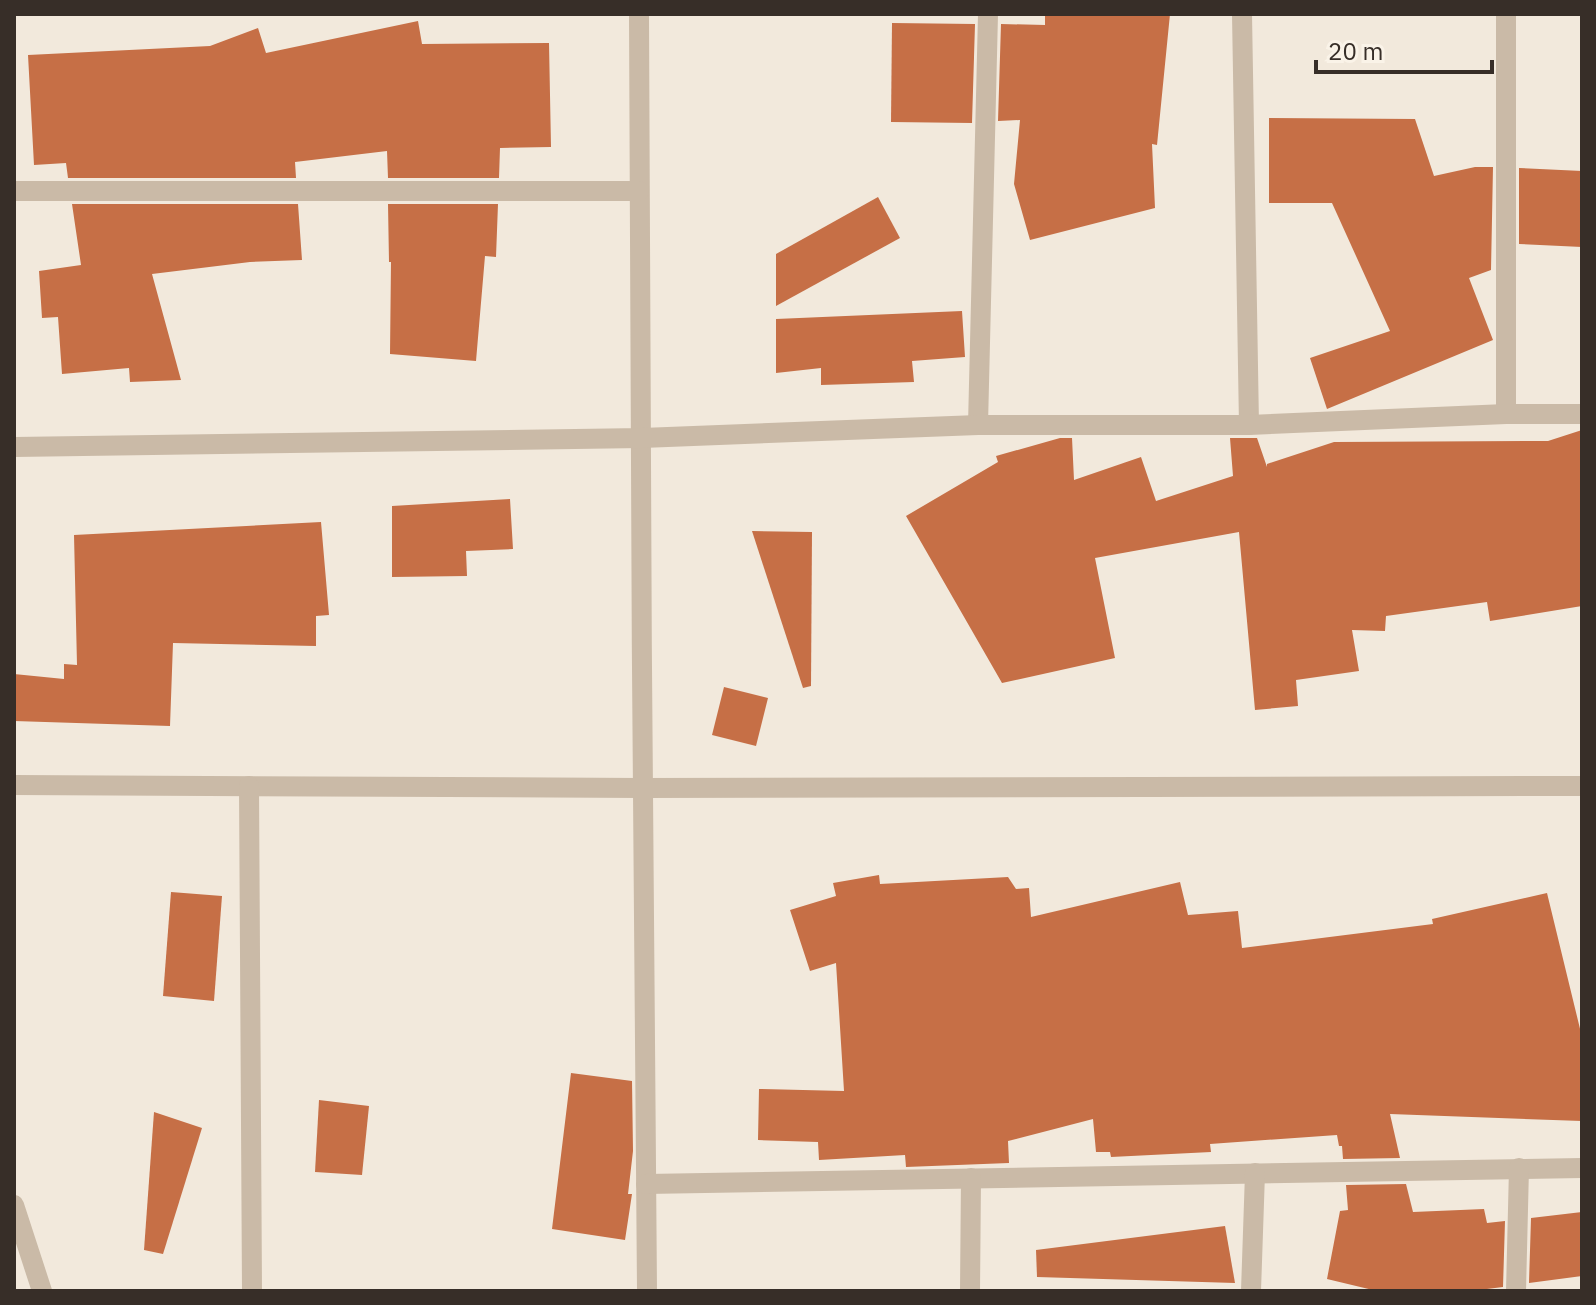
<svg xmlns="http://www.w3.org/2000/svg" width="1596" height="1305" viewBox="0 0 1596 1305" font-family="'IBM Plex Sans',sans-serif">
  <rect width="100%" height="100%" fill="#f2e9dc"/>
  <g fill="#c66f46">
    <polygon points="1045,14 1170,14 1157,145 1152,144 1155,208 1030,240 1014,184 1020,120 998,121 1001,24 1045,25"/>
    <polygon points="418,21 422,44 549,43 551,147 500,148 499,178 388,178 387,151 295,162 296,178 68,178 66,163 34,165 28,55 210,46 258,28 266,53"/>
    <polygon points="892,23 975,24 972,123 891,122"/>
    <polygon points="1269,118 1415,119 1434,176 1475,167 1493,167 1491,270 1469,278 1493,340 1327,409 1310,358 1390,331 1332,203 1269,203"/>
    <polygon points="1519,168 1582,171 1582,247 1519,244"/>
    <polygon points="878,197 900,238 776,306 776,254"/>
    <polygon points="72,204 298,204 302,260 250,262 152,274 181,380 130,382 129,368 62,374 58,317 42,318 39,271 81,265"/>
    <polygon points="388,204 498,204 496,257 485,256 476,361 390,354 391,262 389,262"/>
    <polygon points="962,311 965,357 912,361 914,382 821,385 821,368 776,373 776,319"/>
    <polygon points="1582,430 1582,606 1490,621 1487,602 1386,616 1385,631 1352,630 1359,671 1296,680 1298,706 1255,710 1239,532 1095,558 1115,658 1002,683 906,516 998,462 996,456 1060,438 1072,438 1074,480 1141,457 1156,501 1233,476 1230,438 1257,438 1267,467 1267,464 1334,442 1548,441"/>
    <polygon points="510,499 513,549 466,551 467,576 392,577 392,506"/>
    <polygon points="321,522 329,615 316,616 316,646 173,643 170,726 14,721 14,674 64,679 64,664 77,665 74,535"/>
    <polygon points="752,531 812,532 811,686 803,688"/>
    <polygon points="724,687 768,698 756,746 712,735"/>
    <polygon points="879,875 880,884 1008,877 1016,889 1029,888 1031,917 1180,882 1188,915 1238,911 1242,948 1433,924 1432,919 1547,893 1582,1037 1582,1121 1390,1114 1400,1158 1343,1159 1342,1146 1339,1146 1337,1135 1210,1144 1211,1152 1111,1157 1110,1152 1096,1152 1093,1119 1008,1141 1009,1163 906,1167 905,1155 819,1160 818,1142 758,1140 759,1089 844,1091 836,963 810,971 790,910 836,896 833,883"/>
    <polygon points="171,892 222,896 214,1001 163,996"/>
    <polygon points="571,1073 632,1081 633,1151 628,1194 632,1194 625,1240 552,1229"/>
    <polygon points="319,1100 369,1106 362,1175 315,1172"/>
    <polygon points="154,1112 202,1128 163,1254 144,1250"/>
    <polygon points="1406,1184 1413,1212 1484,1209 1487,1223 1505,1221 1503,1287 1471,1291 1377,1291 1327,1279 1340,1211 1348,1210 1346,1185"/>
    <polygon points="1582,1212 1582,1276 1529,1283 1531,1218"/>
    <polygon points="1225,1226 1235,1283 1037,1277 1036,1250"/>
  </g>
  <g fill="none" stroke-linecap="round" stroke-linejoin="round">
    <g stroke="#cabaa7" stroke-width="20">
      <path d="M639 14C639 440 644 865 647 1291"/>
      <polyline points="1242,14 1249,425"/>
      <polyline points="1506,14 1506,414"/>
      <polyline points="14,191 639,191"/>
      <polyline points="978,425 988,14"/>
      <polyline points="14,447 642,438 978,425 1249,425 1506,414 1582,414"/>
      <polyline points="14,785 641,788 1582,786"/>
      <polyline points="249,786 252,1291"/>
      <polyline points="646,1184 1582,1168"/>
      <polyline points="14,1205 42,1291"/>
      <polyline points="970,1291 971,1178"/>
      <polyline points="1251,1291 1255,1173"/>
      <polyline points="1516,1291 1519,1168"/>
    </g>
  </g>
  <rect width="1596" height="1305" fill="none" stroke="#372e28" stroke-width="32"/>
  <path d="M1316 60v12h176v-12" fill="none" stroke="#372e28" stroke-width="4"/>
  <text x="1328" y="60" font-size="24" fill="#372e28" stroke="#faf3e8" stroke-width="6" paint-order="stroke">20 m</text>
</svg>
